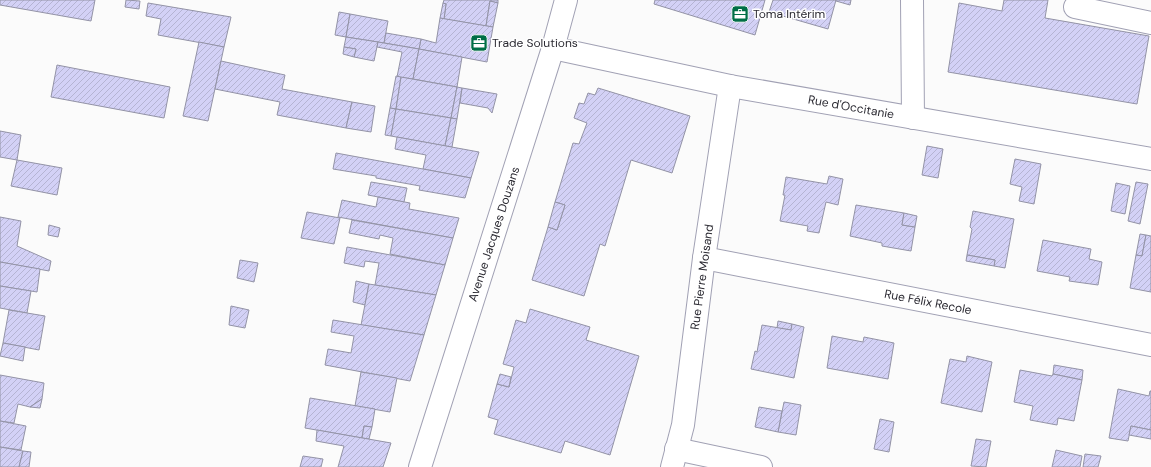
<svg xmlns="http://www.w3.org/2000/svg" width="1151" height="467" viewBox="0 0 1151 467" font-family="'DM Sans',sans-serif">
  <defs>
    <pattern id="building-hatch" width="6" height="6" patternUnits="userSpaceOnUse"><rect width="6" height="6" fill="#d3d1f6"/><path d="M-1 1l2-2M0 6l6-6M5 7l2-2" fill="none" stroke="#b5b4d3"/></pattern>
  </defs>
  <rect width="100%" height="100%" fill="#fbfbfb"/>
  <g fill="url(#building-hatch)" stroke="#9393a6">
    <polygon points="0,0 95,0 91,21 0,5"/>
    <polygon points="126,0 140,1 139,9 125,7"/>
    <polygon points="444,0 498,0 498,3 490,1 486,26 444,19 446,4 443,3"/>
    <polygon points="655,0 765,0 755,35 654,4"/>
    <polygon points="773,0 836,0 828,29 769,12"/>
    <polygon points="836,0 851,0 850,5 836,1"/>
    <polygon points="1004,0 1048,0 1045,18 1149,36 1137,104 948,72 959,3 1002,11"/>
    <polygon points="490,1 498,3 493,27 486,26"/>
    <polygon points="148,3 231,17 224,47 158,35 161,19 146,16"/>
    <polygon points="443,3 446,4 444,19 440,18"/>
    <polygon points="339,12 350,14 346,37 335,35"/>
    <polygon points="350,14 388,21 384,43 346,37"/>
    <polygon points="440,18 493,27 487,62 419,49 421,39 436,43"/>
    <polygon points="386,33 421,39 419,49 384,43"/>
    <polygon points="346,37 378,42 374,61 354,57 356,49 344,47"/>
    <polygon points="199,42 224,47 208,121 183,116"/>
    <polygon points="378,42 419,49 413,79 397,77 402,52 377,47"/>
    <polygon points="344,47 356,49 354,57 343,54"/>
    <polygon points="419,49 462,57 457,87 413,79"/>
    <polygon points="221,61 285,75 282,89 352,102 346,128 277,115 280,102 215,89"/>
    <polygon points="57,65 170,87 164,118 51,97"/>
    <polygon points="396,76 401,77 396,109 390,108"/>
    <polygon points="401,77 457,87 451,118 396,109"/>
    <polygon points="457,87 462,88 457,119 451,118"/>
    <polygon points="462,88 497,94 492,113 488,108 460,103"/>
    <polygon points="598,88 690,116 672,173 631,160 605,246 600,244 584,296 532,280 548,227 557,230 565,205 555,202 573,143 579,144 587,123 574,118 579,103 584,104 588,93 595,95"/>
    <polygon points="352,102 375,106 371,132 346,128"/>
    <polygon points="390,108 396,109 391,136 385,135"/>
    <polygon points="396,109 451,118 445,146 391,136"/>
    <polygon points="451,118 457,119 452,147 445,146"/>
    <polygon points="0,131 21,135 17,160 0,157"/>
    <polygon points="397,137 479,152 471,178 423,169 426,155 395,149"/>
    <polygon points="927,146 943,149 938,178 922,175"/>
    <polygon points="336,153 423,169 471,178 465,198 419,190 420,186 376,178 376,176 333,169"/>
    <polygon points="1015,159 1041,164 1034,204 1019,201 1022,187 1010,184"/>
    <polygon points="17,160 62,168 57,195 11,186"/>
    <polygon points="829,176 843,179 838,205 826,202 819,233 807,231 808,226 780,221 785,195 783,195 786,177 827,184"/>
    <polygon points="371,182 407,188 404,202 368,195"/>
    <polygon points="1136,182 1148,184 1140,224 1128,221"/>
    <polygon points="1116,183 1130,186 1125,214 1111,211"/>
    <polygon points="378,197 410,203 409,209 459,218 453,238 338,217 342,200 376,207"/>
    <polygon points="555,202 565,205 557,230 548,227"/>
    <polygon points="856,205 904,213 902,225 915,227 911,251 882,246 882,243 850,236"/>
    <polygon points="973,211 1014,219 1005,268 994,266 995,260 967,255 972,229 970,227"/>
    <polygon points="307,212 340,218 334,244 301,238"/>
    <polygon points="904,213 917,216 915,227 902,225"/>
    <polygon points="0,217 21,221 17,246 51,261 49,271 0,262"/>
    <polygon points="352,220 453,238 445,265 390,254 393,238 380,235 379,239 349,233"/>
    <polygon points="49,225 60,228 58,237 48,235"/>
    <polygon points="1140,234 1146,235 1142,256 1136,255"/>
    <polygon points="1146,235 1151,236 1151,292 1130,288 1136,255 1142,256"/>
    <polygon points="1043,240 1091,249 1089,259 1102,262 1098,285 1069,281 1070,277 1037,271"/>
    <polygon points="347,247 445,265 436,295 375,285 379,263 365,261 364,267 344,263"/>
    <polygon points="967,255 995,260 994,266 966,261"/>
    <polygon points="240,260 258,263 254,282 237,278"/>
    <polygon points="0,262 40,269 37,292 0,286"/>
    <polygon points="356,281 369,284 365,305 353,302"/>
    <polygon points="369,284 436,295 424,335 361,325"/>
    <polygon points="0,286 31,291 27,313 0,308"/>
    <polygon points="231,306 249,310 245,328 229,325"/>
    <polygon points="530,309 590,327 586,340 639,356 610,455 565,441 561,453 494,434 498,420 488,417 497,384 509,387 514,367 503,364 516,320 526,323"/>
    <polygon points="9,310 45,316 39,350 3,343"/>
    <polygon points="333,320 424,335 410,381 325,365 328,349 351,353 354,336 331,332"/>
    <polygon points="778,321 792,324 791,330 777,328"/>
    <polygon points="792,324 804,327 794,378 751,369 755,351 757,352 762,325 791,330"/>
    <polygon points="832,336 863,342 864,337 894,343 888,379 827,368"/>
    <polygon points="3,343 25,347 23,361 0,356"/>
    <polygon points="967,356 992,362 982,412 941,403 950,359 966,362"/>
    <polygon points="1054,365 1083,370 1082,380 1053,374"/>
    <polygon points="1020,370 1052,376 1053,374 1082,380 1074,421 1058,418 1057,425 1030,420 1033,406 1014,402"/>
    <polygon points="361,372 397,378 390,412 355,406"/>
    <polygon points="500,374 511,377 509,387 497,384"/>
    <polygon points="0,375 44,383 42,399 30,407 18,404 14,423 0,421"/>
    <polygon points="1118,389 1149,396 1150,391 1151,391 1151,430 1131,426 1128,441 1109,438"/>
    <polygon points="310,398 375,409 372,427 364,426 362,438 305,428"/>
    <polygon points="42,399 40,408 30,407"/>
    <polygon points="784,402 801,405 796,435 778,432"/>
    <polygon points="759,407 782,411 778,432 755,427"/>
    <polygon points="880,419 894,422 889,452 874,449"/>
    <polygon points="0,421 26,426 21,450 0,447"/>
    <polygon points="364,426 372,427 369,439 362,438"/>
    <polygon points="1131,426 1151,430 1151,439 1129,435"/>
    <polygon points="317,430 391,443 383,467 338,467 344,446 316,441"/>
    <polygon points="976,439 991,441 986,467 971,466"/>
    <polygon points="0,447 23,451 19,467 0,467"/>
    <polygon points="1056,450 1082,456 1080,467 1052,467"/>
    <polygon points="23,451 31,452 29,467 19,467"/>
    <polygon points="1085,454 1101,456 1098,467 1083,467"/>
    <polygon points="303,456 323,459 321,467 300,467"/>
  </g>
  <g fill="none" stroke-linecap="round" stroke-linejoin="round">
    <defs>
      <g id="minor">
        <polyline points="912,0 913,118"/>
        <polyline points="1075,7 1151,23"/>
        <polyline points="553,48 730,86 1151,159"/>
        <polyline points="704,258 1151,345"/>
        <polyline points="676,449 761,467"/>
        <polyline points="672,467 683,425 704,258 730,86"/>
      </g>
      <polyline id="major" points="420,467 553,48 566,0"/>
    </defs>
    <use href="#minor" stroke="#a1a1b4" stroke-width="24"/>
    <use href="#major" stroke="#a1a1b4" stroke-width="24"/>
    <use href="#minor" stroke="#fff" stroke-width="22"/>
    <use href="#major" stroke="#fff" stroke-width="22"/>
  </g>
  <defs>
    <symbol id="office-square" viewBox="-11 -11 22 22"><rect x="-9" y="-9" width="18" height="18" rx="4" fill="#006e46" stroke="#fff"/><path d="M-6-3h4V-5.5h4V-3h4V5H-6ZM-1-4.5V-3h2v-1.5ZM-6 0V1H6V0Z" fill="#fff"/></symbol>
  </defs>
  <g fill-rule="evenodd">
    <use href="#office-square" x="730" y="4" width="20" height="20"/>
    <use href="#office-square" x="469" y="33" width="20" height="20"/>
  </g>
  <g text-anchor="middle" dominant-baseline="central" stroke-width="3" stroke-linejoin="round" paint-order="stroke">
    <g font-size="12" fill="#2b2a32" stroke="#fff" text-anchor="start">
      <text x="753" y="14">Toma Intérim</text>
      <text x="492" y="43">Trade Solutions</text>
    </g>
    <g font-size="12" fill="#2b2a32" stroke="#fff">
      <text transform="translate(851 107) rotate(10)">Rue d'Occitanie</text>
      <text transform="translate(494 234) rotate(-72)">Avenue Jacques Douzans</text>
      <text transform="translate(702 277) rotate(-82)">Rue Pierre Moisand</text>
      <text transform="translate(928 302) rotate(11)">Rue Félix Recole</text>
    </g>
  </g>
</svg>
